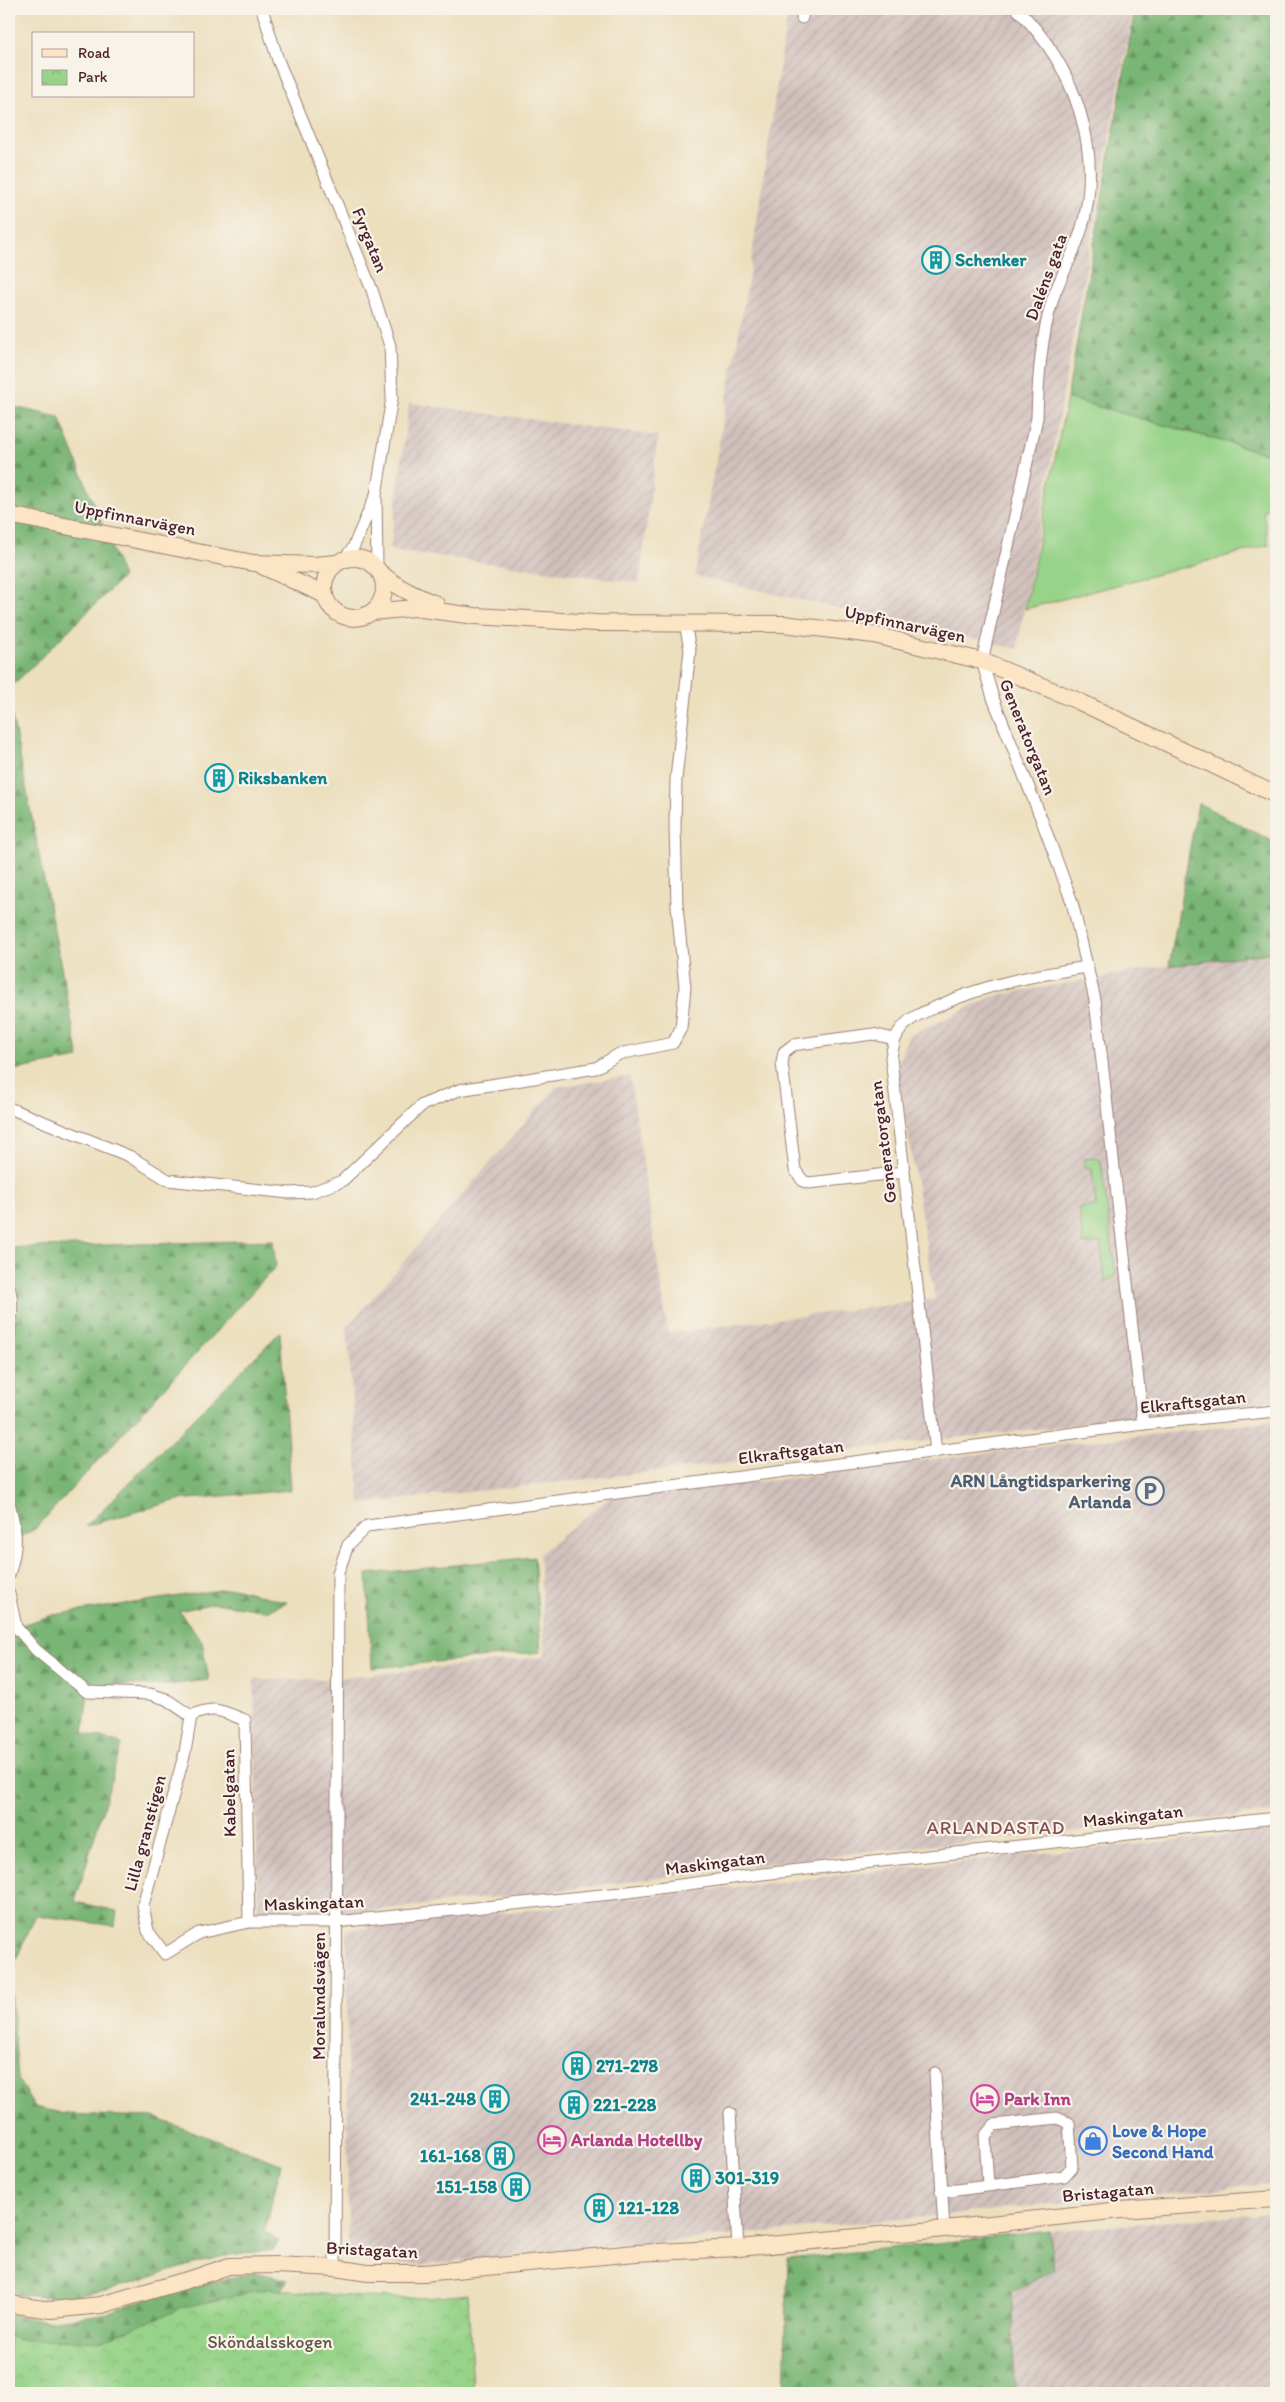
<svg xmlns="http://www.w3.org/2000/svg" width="1285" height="2402" viewBox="0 0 1285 2402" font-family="Itim,sans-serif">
  <defs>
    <pattern id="industrial-furrows" width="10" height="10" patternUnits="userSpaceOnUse" patternTransform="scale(1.25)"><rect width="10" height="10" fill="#d0c0bc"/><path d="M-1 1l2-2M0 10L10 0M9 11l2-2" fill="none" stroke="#b4a5a2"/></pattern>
    <pattern id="forest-firs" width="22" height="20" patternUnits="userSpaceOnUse" patternTransform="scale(1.25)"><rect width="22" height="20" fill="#79b574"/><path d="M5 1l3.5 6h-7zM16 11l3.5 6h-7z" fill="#65935f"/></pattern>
    <pattern id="park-crowns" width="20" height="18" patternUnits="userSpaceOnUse" patternTransform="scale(1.25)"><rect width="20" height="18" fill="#97d388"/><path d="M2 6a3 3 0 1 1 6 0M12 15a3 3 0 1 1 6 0" fill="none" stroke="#84b576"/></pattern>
  </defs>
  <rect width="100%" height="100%" fill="#f7f3e8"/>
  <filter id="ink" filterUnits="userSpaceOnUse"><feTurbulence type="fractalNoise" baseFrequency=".02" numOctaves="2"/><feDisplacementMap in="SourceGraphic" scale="10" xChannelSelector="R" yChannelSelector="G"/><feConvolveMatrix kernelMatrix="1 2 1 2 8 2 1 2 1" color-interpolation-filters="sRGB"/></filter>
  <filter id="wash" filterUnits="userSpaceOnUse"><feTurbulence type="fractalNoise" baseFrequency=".0096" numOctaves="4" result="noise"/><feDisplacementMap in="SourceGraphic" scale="20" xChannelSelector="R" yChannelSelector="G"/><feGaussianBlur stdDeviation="1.12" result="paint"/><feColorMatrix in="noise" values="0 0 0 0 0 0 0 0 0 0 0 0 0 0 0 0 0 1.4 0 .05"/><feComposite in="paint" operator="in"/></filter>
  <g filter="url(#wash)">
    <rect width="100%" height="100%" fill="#ecdfbe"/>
    <g fill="url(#industrial-furrows)">
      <polygon points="788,9 1133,9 1017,649 695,576 749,276"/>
      <polygon points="409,403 658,436 639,583 390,550"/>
      <polygon points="1276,952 1276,1400 1172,1414 360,1504 347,1327 556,1087 630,1076 668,1333 935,1299 897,1065 908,1036 994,996 1189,962"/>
      <polygon points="1276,1421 1276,1812 862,1852 560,1890 332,1915 258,1914 254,1680 328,1679 545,1657 539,1554 613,1495 769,1481 933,1459"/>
      <polygon points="1276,1831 1276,2183 421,2265 348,2259 347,1930 1012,1856"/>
      <polygon points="1276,2213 1276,2393 1014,2393 1012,2292 1054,2269 1049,2231"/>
    </g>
    <g fill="#97d388" stroke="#70795a">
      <polygon points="1067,398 1276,456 1276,504 1263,511 1269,545 1025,609"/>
      <polygon points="1097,1158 1101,1161 1116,1276 1105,1282 1101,1243 1083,1244 1079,1208 1096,1206 1092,1168 1086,1168 1084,1159"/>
    </g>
    <g fill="url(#forest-firs)" stroke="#626a50">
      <polygon points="1135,9 1276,9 1276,456 1067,398"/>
      <polygon points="9,406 59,417 123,577 9,689"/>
      <polygon points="9,701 79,1058 9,1071"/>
      <polygon points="1198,803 1276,843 1276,952 1169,966"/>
      <polygon points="273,1240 276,1266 35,1529 9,1543 9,1248"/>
      <polygon points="280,1332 291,1490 178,1500 86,1526"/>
      <polygon points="534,1557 541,1652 372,1668 367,1574"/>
      <path d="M233 1588 287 1602 267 1611 215 1603 179 1611 202 1641 209 1680 167 1685H89L83 1733 122 1744 75 1902 117 1911 115 1926 36 1915 10 1973 18 2080 35 2107 65 2114 153 2117 281 2164 265 2231 279 2241 274 2250C256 2252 238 2253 221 2257 145 2274 91 2308 9 2293V1629L53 1615Z"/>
      <polygon points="1049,2231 1054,2269 1012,2292 1014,2393 784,2393 788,2259"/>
      <polygon points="256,2272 288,2280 266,2314 9,2393 9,2314 48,2321 103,2314 160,2294"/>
    </g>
    <path fill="url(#park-crowns)" stroke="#70795a" d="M267 2289C335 2295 401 2303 468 2294L473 2393H9V2336L18 2340 100 2341 185 2307Z"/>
  </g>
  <g filter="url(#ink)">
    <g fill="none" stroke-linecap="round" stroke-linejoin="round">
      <defs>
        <g id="street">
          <polyline points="262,9 278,60 372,290 390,346 392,398 376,495 377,567"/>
          <path d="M1017 9C1075 66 1105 151 1081 231 1074 254 1061 275 1053 298 1041 337 1038 377 1037 418L982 661 993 698 1041 818 1072 902 1095 1000 1143 1424"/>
          <polyline points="802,18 803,9"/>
          <polyline points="344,559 353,548 374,499"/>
          <polyline points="894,1039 873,1034 793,1045 784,1052 782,1063 795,1170 803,1181 809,1183 904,1172"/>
          <polyline points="9,1108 129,1156 168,1180 289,1193 312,1192 342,1181 422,1105 459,1090 596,1068 619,1054 673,1043 681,1028 685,988 677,906 675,825 676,779 690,650 685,623"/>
          <path d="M9 1287C14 1303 11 1321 9 1338"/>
          <path d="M936 1452 891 1058C893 1046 894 1036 903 1027 911 1017 924 1012 936 1007 985 984 1035 975 1088 967"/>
          <path d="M9 1503C17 1533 18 1545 9 1575"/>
          <polyline points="9,1594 16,1627 36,1650 87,1692 150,1694 166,1699 191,1716"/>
          <polyline points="191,1716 185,1752 143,1905 148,1931 165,1954 199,1933 249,1922 336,1922 621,1893 762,1874 1276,1818"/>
          <path d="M191 1716C216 1705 220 1711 245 1720L249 1922"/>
          <polyline points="935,2073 944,2229"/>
          <polyline points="730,2113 738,2248"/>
          <polyline points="941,2192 1064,2176 1072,2167 1069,2123 1057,2118 994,2125 985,2136 988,2186"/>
          <polyline points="335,2268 338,1573 348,1545 367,1526 1143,1424 1276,1411"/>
        </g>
        <g id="secondary">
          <polyline points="9,515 253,563 314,565 337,563"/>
          <circle cx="354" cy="588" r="30"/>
          <polyline points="262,566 325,595"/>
          <path d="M382 574C398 588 416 596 436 604"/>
          <polyline points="372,612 414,608 475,616 596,623 783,624 874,635 982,661 1078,701 1276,795"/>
          <polyline points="9,2304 51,2310 101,2305 194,2278 229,2266 276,2265 335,2268 368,2273 423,2273 636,2253 738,2248 944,2229 1121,2210 1276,2199"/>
        </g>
      </defs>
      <use href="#street" stroke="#9b7f74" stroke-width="13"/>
      <use href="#secondary" stroke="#9b7f74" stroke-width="18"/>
      <use href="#street" stroke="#fff" stroke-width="11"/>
      <use href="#secondary" stroke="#fce5c4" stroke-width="16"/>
    </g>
  </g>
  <defs>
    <symbol id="building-ring" viewBox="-11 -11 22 22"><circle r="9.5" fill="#f7f3e8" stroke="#0f9aa8" stroke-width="1.5"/><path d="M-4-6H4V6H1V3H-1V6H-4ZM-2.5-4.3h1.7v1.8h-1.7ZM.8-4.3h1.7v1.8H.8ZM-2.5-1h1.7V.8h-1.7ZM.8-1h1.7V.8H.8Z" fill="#0f9aa8"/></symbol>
    <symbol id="parking-ring" viewBox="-11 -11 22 22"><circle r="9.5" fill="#f7f3e8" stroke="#5c6f8a" stroke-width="1.5"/><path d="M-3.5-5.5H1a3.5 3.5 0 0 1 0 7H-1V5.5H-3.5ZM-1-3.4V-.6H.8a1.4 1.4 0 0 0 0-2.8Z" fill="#5c6f8a"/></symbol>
    <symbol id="hotel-ring" viewBox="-11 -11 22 22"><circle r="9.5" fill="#f7f3e8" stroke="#d1479c" stroke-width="1.5"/><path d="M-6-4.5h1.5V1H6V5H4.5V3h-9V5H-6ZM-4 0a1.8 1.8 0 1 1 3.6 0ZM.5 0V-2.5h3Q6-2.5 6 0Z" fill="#d1479c"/></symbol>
    <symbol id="shop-ring" viewBox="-11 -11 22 22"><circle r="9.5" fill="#f7f3e8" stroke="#3f7fe0" stroke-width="1.5"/><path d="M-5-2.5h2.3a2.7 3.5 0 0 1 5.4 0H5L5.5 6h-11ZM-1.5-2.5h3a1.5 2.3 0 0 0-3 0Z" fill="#3f7fe0"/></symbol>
  </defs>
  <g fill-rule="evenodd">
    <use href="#building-ring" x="920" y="244" width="32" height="32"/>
    <use href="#building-ring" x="203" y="762" width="32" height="32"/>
    <use href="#parking-ring" x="1134" y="1475" width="32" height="32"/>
    <use href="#building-ring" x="561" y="2050" width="32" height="32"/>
    <use href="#building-ring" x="479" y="2083" width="32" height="32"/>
    <use href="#hotel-ring" x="969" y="2083" width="32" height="32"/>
    <use href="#building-ring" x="558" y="2089" width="32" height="32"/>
    <use href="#hotel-ring" x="536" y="2124" width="32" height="32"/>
    <use href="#shop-ring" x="1077" y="2125" width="32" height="32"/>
    <use href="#building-ring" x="484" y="2140" width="32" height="32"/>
    <use href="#building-ring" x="680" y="2162" width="32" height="32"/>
    <use href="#building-ring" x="500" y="2171" width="32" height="32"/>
    <use href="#building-ring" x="583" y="2192" width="32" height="32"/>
  </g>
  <g text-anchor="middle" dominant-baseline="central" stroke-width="4.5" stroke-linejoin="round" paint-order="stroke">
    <g font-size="18" fill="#4a1f2b" stroke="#f7f3e8">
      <text transform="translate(370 240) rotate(68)">Fyrgatan</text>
      <text transform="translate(1046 277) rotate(-70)">Daléns gata</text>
      <text transform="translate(135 518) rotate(11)">Uppfinnarvägen</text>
      <text transform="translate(905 624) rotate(12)">Uppfinnarvägen</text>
      <text transform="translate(1028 737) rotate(68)">Generatorgatan</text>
      <text transform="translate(883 1142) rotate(-97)">Generatorgatan</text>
      <text transform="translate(1193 1402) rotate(-6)">Elkraftsgatan</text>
      <text transform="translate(791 1452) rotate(-7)">Elkraftsgatan</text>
      <text transform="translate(229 1793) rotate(-91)">Kabelgatan</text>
      <text transform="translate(1133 1816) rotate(-6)">Maskingatan</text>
      <text transform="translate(145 1833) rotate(-75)">Lilla granstigen</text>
      <text transform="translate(715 1863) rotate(-7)">Maskingatan</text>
      <text transform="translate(314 1903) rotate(-2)">Maskingatan</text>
      <text transform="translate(319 1996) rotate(-90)">Moralundsvägen</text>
      <text transform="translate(1108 2192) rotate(-5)">Bristagatan</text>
      <text transform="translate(372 2250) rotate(3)">Bristagatan</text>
    </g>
    <g font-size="18" font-weight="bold" fill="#0d838f" stroke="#f7f3e8" text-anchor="start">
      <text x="955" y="260">Schenker</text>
      <text x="238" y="778">Riksbanken</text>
      <text x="596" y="2066">271-278</text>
      <text x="476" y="2099" text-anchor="end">241-248</text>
      <text x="593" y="2105">221-228</text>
      <text x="481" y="2156" text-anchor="end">161-168</text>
      <text x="715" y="2178">301-319</text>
      <text x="497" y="2187" text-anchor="end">151-158</text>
      <text x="618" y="2208">121-128</text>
    </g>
    <g font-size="18" font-weight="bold" fill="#4e5e75" stroke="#f7f3e8" text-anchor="end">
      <text x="1131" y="1481">ARN Långtidsparkering<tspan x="1131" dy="21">Arlanda</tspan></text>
    </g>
    <g font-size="18" font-weight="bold" fill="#b23c85" stroke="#f7f3e8" text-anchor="start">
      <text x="1004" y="2099">Park Inn</text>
      <text x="571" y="2140">Arlanda Hotellby</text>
    </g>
    <g font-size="18" font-weight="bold" fill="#366cbe" stroke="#f7f3e8" text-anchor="start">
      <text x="1112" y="2131">Love &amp; Hope<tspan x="1112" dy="21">Second Hand</tspan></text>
    </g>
    <g font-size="18" fill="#615547" stroke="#f7f3e8">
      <text x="270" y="2342">Sköndalsskogen</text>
    </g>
    <g font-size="19" letter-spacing="1" fill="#854e51" stroke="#f7f3e8">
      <text x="996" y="1827">ARLANDASTAD</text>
    </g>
  </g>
  <rect width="1285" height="2402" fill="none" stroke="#f7f3e8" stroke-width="30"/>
  <rect x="32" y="32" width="162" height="65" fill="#f7f3e8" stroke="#b29e9c"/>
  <rect x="42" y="49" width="25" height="8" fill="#fce5c4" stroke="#b29e9c"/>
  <text x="78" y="58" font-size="15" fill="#4a1f2b">Road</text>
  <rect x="42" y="70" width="25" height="15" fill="url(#park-crowns)" stroke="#b29e9c"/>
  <text x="78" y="82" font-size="15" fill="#4a1f2b">Park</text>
</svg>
